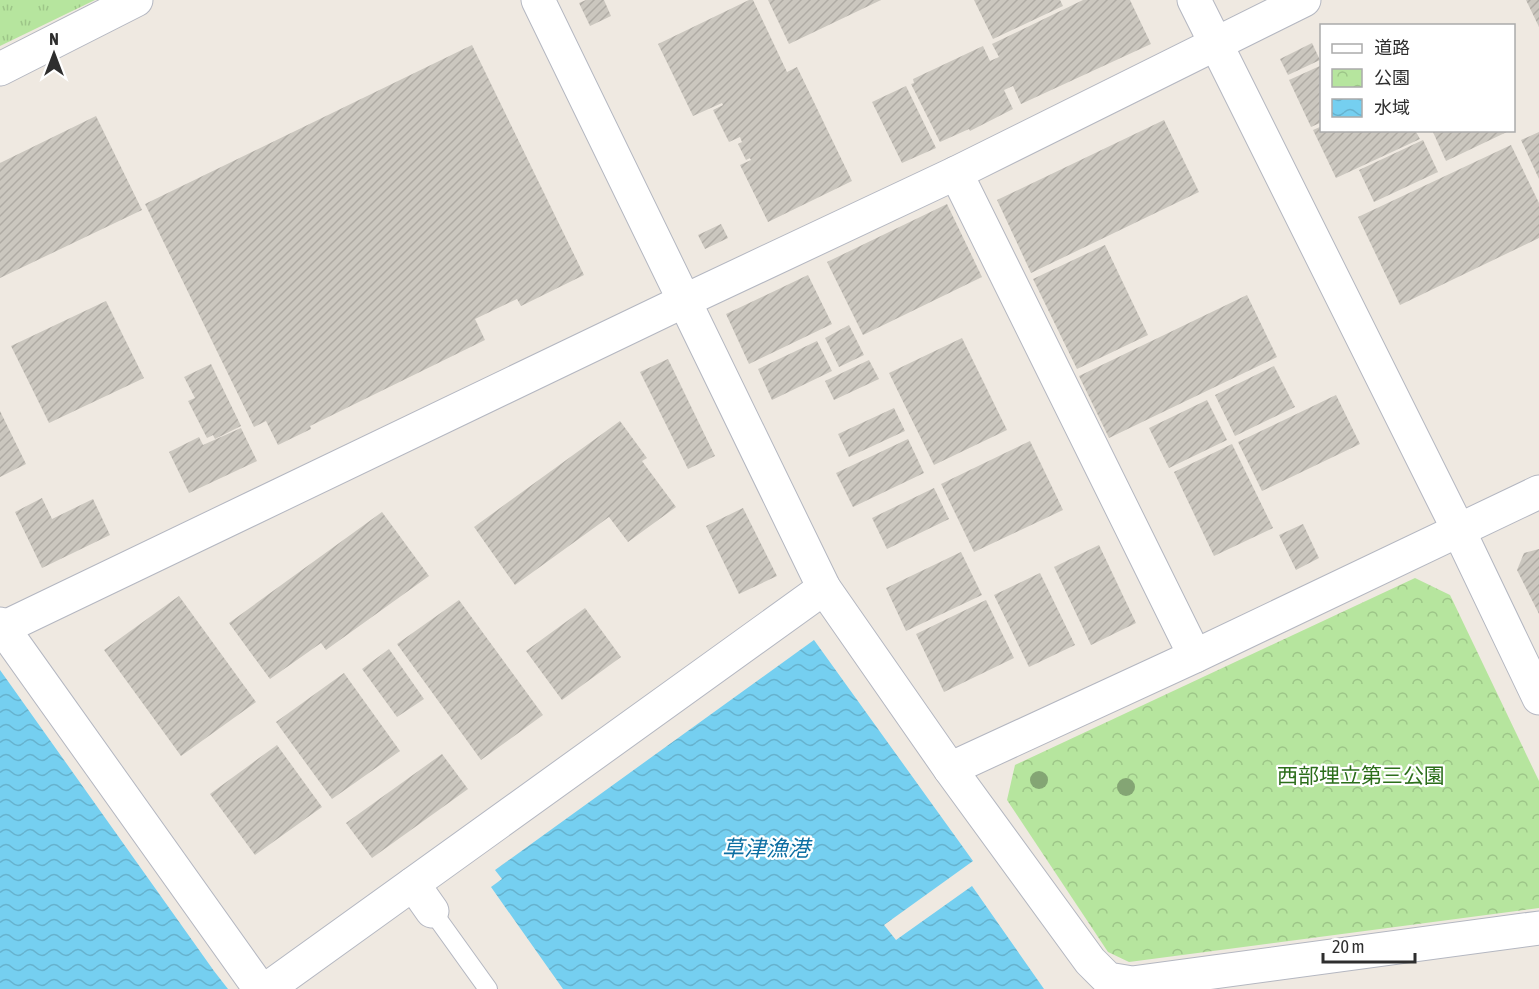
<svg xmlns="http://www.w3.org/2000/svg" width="1539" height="989" viewBox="0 0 1539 989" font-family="'Asap Condensed','Noto Sans JP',sans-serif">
  <defs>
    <pattern id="grass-tufts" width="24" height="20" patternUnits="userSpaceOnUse" patternTransform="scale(1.5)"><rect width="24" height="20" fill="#b6e59e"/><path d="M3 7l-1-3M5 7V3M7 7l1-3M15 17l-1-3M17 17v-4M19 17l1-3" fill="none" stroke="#9dc588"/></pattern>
    <pattern id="park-crowns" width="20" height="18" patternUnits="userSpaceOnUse" patternTransform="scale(1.5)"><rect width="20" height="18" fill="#b6e59e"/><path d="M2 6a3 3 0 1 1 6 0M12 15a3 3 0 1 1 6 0" fill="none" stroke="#9dc588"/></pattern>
    <pattern id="water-waves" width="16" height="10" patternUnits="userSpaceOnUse" patternTransform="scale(1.5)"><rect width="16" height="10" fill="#75cff0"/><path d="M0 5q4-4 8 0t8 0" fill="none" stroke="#66b2ce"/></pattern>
    <pattern id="building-hatch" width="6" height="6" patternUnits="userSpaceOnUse" patternTransform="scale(1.5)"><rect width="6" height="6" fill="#cbc7bf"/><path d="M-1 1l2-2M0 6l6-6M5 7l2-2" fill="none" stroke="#afaba4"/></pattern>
  </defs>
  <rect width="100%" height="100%" fill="#efe9e1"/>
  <polygon fill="url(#grass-tufts)" points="0,0 95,0 0,46"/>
  <polygon fill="url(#park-crowns)" points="1415,578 1450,595 1539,781 1539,908 1129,962 1108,952 1007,800 1015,765"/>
  <g fill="url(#water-waves)">
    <polygon points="814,640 973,861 884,925 896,940 972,886 1044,989 563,989 491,887 502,879 495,870"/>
    <polygon points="0,670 214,971 228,989 0,989"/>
  </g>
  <g fill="url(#building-hatch)">
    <polygon points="586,0 604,0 611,16 590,26 579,3"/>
    <polygon points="749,0 753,0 787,72 797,67 852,181 768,222 740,165 751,160 750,158 746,160 738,144 742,142 740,137 729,142 713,110 723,105 722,103 693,116 658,44"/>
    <polygon points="768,0 881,0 789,44"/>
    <polygon points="974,0 1060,0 1063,6 993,39"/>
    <polygon points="1083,0 1130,0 1151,44 1021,104 1013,86 1004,90 1013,109 970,131 969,129 940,142 911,84 914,83 913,79 983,46 990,61 999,57 992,44"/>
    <polygon points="1526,0 1539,0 1539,27"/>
    <polygon points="1312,43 1320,60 1288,75 1280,59"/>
    <polygon points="472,45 584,275 521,306 517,299 475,319 485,340 310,426 311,429 278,445 266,421 254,427 145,204"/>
    <polygon points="1322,65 1322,122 1311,127 1289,80"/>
    <polygon points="906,86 936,148 902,163 872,102"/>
    <polygon points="96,116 142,210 0,278 0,163"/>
    <polygon points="1164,120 1199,192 1031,273 997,200"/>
    <polygon points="1322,126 1322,130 1415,130 1420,139 1336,178 1313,130"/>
    <polygon points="1432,130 1511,130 1446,161"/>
    <polygon points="1539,132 1539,179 1521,140"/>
    <polygon points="1423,140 1438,172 1374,202 1359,170"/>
    <polygon points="1511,145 1539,203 1539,238 1400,305 1358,217"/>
    <polygon points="947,204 982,277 863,335 827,262"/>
    <polygon points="721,224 728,238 705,249 698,235"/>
    <polygon points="1105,245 1148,335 1077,369 1033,279"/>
    <polygon points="808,275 832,324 749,364 726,314"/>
    <polygon points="1247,295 1277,357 1109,438 1079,376"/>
    <polygon points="106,301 144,378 49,423 11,346"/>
    <polygon points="849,325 864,355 839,367 825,338"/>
    <polygon points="962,338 1007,430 934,465 889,373"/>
    <polygon points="817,341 832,371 772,400 758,369"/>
    <polygon points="668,359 715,456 688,469 640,372"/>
    <polygon points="869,360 879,379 834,400 825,381"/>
    <polygon points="211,364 241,426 215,439 213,435 207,438 188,401 195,398 184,377"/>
    <polygon points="1274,366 1295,407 1235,436 1215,395"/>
    <polygon points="1336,395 1360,444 1262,491 1238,442"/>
    <polygon points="1207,400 1227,440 1169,468 1149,428"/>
    <polygon points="894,408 905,431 849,457 838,434"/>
    <polygon points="0,411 26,464 0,477"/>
    <polygon points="620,421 647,458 642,461 676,507 628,542 609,517 515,585 474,527"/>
    <polygon points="241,428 257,461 189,493 169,452 199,437 203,445"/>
    <polygon points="908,439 924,473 853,507 836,473"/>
    <polygon points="1030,441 1063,510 974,552 941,484"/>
    <polygon points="1232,444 1273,528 1214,556 1174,472"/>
    <polygon points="934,488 949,519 887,549 872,518"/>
    <polygon points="42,498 52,519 93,499 110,535 42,568 15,512"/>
    <polygon points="743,508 777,576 739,594 706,526"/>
    <polygon points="382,512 429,576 326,650 321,643 270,679 229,623"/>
    <polygon points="1303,524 1319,558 1296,570 1279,535"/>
    <polygon points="1099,545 1136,623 1091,645 1054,567"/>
    <polygon points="1539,549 1539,614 1517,570 1524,553"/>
    <polygon points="961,552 982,595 906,631 886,588"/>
    <polygon points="1040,573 1075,645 1029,667 994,595"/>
    <polygon points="179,596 256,702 181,756 104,650"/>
    <polygon points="459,600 543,715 481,760 397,644"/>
    <polygon points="986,600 1014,658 944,692 916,634"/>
    <polygon points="585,608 621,657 562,700 526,651"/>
    <polygon points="389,649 424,699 397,717 362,669"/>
    <polygon points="344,673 400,751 332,799 276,722"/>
    <polygon points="277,745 322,807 255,855 210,794"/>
    <polygon points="442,754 468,789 372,858 346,823"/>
  </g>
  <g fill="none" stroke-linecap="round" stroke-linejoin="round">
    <defs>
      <polyline id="lane" points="432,911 488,989"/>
      <g id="street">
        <polyline points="956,173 1195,656"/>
        <polyline points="413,884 432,911"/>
      </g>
      <g id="secondary">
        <polyline points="538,0 824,588 950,769 1090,961 1108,979 1132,983 1539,928"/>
        <polyline points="1194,0 1459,531 1539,698"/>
        <polyline points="0,69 136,0"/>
        <polyline points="0,624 260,989"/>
        <polyline points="3,628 684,301 956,173 1304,0"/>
        <polyline points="950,769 1195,656 1539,492"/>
        <polyline points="267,989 824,588"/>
      </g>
    </defs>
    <use href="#lane" stroke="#b4b7c1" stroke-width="20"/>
    <use href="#street" stroke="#b4b7c1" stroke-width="35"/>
    <use href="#secondary" stroke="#b4b7c1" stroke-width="35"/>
    <use href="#lane" stroke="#fff" stroke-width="18"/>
    <use href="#street" stroke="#fff" stroke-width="33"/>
    <use href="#secondary" stroke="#fff" stroke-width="33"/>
  </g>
  <g fill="#84a574">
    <circle cx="1039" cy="780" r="9"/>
    <circle cx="1126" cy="787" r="9"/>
  </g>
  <g text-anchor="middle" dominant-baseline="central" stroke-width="4.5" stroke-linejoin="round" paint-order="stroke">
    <g font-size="21" fill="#2c6e1b" stroke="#fff">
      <text x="1361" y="775">西部埋立第三公園</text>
    </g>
    <g font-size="22" font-style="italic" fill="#0d6fa3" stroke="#fff">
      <text x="766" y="848">草津漁港</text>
    </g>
  </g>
  <rect x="1320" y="24" width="195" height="108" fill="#ffffff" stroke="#ababab" stroke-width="1.5"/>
  <rect x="1332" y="44" width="30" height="9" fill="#ffffff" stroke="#ababab" stroke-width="1.5"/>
  <text x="1374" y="54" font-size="18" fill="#2e2e2e">道路</text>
  <rect x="1332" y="69" width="30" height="18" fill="url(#park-crowns)" stroke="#ababab" stroke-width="1.5"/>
  <text x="1374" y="84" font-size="18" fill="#2e2e2e">公園</text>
  <rect x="1332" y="99" width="30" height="18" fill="url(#water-waves)" stroke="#ababab" stroke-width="1.5"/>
  <text x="1374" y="114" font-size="18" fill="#2e2e2e">水域</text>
  <g transform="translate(54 54)" stroke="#ffffff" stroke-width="4.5" paint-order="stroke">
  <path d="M0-4.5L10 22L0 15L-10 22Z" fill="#2e2e2e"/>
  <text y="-9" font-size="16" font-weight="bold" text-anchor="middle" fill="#2e2e2e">N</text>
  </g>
  <path d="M1323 953v9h92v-9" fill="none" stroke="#2e2e2e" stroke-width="3"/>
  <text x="1332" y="953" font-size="18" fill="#2e2e2e" stroke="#ffffff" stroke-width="4.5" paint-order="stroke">20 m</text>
</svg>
